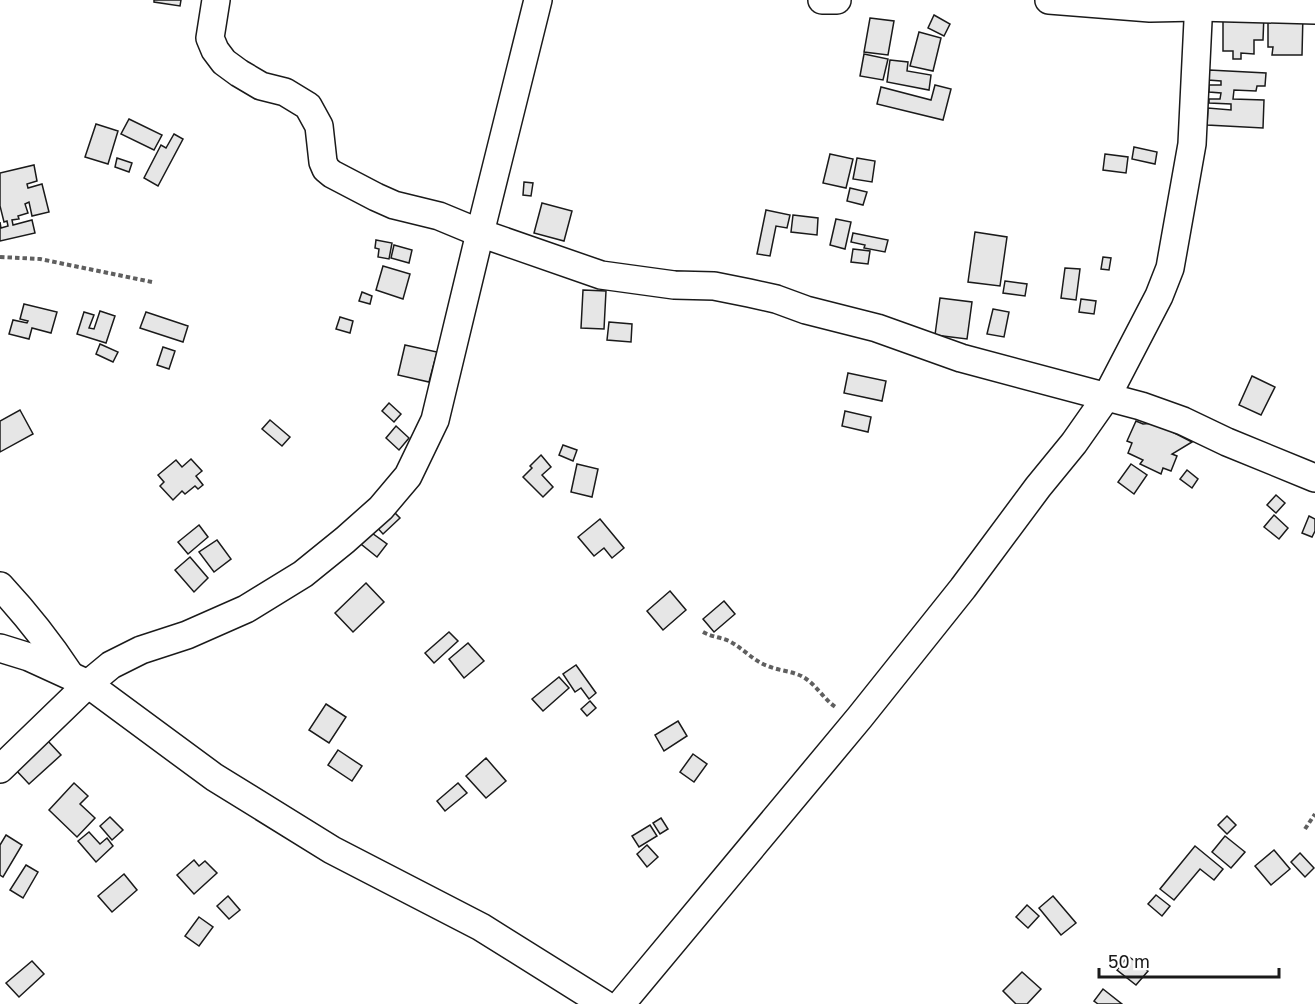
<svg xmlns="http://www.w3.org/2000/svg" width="1315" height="1004" viewBox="0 0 1315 1004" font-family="'Golos Text',sans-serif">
  <rect width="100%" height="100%" fill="#fff"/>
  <g fill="#e6e6e6" stroke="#1a1a1a" stroke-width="1.5">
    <polygon points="154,0 181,0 180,6 154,2"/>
    <polygon points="1264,14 1263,40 1254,40 1254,54 1241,53 1241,59 1233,59 1233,51 1223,51 1223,21"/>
    <polygon points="1303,14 1302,55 1272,55 1273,47 1268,47 1268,19"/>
    <polygon points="934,15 950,24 944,36 928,28"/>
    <polygon points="870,18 894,21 888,55 864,52"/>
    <polygon points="919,32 941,38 933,71 910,66"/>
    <polygon points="864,54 888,59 883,80 860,76"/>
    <polygon points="890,60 908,62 907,71 931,75 929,90 887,82"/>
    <polygon points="1209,70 1266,73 1265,86 1257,86 1256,91 1234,90 1233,99 1264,100 1263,128 1207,125 1208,108 1231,110 1231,104 1209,103 1209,99 1220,99 1221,93 1209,92 1209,85 1221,85 1221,81 1208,80"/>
    <polygon points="935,85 951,89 943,120 877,104 881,87 931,100"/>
    <polygon points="129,119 162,135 154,150 121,134"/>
    <polygon points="96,124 118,131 108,164 85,157"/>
    <polygon points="174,134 183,139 158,186 144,178 161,145 166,148"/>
    <polygon points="1134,147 1157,152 1155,164 1132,159"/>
    <polygon points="830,154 853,159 846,188 823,183"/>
    <polygon points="1105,154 1128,157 1126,173 1103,170"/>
    <polygon points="117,158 132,163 129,172 115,167"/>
    <polygon points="857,158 875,161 872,182 853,179"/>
    <polygon points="34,165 37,181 27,184 28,188 42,184 49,212 32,216 29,202 25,204 28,213 18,216 19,219 12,220 13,225 32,220 35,233 0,241 0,222 1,228 8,226 7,221 4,222 0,206 0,173"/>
    <polygon points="524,182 533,183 531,196 523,195"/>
    <polygon points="850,188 867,192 863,205 847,201"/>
    <polygon points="542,203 572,211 564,241 534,233"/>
    <polygon points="766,210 790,215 787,228 776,226 770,256 757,254"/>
    <polygon points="793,215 818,218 817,235 791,232"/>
    <polygon points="836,219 851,222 845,249 830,245"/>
    <polygon points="975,232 1007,237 1000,286 968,282"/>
    <polygon points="853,233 888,240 885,252 864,248 865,245 851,242"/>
    <polygon points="376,240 392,243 389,259 378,257 379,249 375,248"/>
    <polygon points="394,245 412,250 409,263 391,258"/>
    <polygon points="853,249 870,251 868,264 851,262"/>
    <polygon points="1103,257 1111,258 1109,270 1101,269"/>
    <polygon points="383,266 410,274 403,299 376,290"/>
    <polygon points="1065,268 1080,269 1076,300 1061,298"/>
    <polygon points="1005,281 1027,284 1025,296 1003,293"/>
    <polygon points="583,290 606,291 604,329 581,328"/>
    <polygon points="362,292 372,296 370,304 359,301"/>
    <polygon points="940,298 972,302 967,339 935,335"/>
    <polygon points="1081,299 1096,301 1094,314 1079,312"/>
    <polygon points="24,304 57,312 51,333 32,328 29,339 9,334 13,320 27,323 28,321 20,319"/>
    <polygon points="993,309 1009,312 1004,337 987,334"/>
    <polygon points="100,311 115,316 106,343 77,334 84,312 94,315 89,328 94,329"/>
    <polygon points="146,312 188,326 183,342 140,328"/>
    <polygon points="340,317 353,321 350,333 336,329"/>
    <polygon points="609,322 632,324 631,342 607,340"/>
    <polygon points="100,344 118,352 113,362 96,354"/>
    <polygon points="405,345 437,352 429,382 398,375"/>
    <polygon points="163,347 175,351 169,369 157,365"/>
    <polygon points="848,373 886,381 882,401 844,393"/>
    <polygon points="1252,376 1275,387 1261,415 1239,405"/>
    <polygon points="389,403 401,414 394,422 382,411"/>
    <polygon points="20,410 33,434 0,452 0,421"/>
    <polygon points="845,411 871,417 868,432 842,426"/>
    <polygon points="270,420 290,437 282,446 262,429"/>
    <polygon points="1136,421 1143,424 1155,423 1192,442 1172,454 1177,456 1171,471 1163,468 1161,474 1140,464 1143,460 1128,453 1132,443 1127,441"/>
    <polygon points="396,426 409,438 399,450 386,438"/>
    <polygon points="563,445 577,450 573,461 559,455"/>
    <polygon points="541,455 551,467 542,475 553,487 543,497 523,477 532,468 530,466"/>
    <polygon points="191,459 202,471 196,476 203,485 198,489 195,486 185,494 182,491 173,500 160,486 164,482 158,475 176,460 182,467"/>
    <polygon points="577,464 598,469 592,497 571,492"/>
    <polygon points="1131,464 1147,475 1134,494 1118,482"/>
    <polygon points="1187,470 1198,479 1192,488 1180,479"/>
    <polygon points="1276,495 1285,503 1276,513 1267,505"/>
    <polygon points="390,508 400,518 383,534 374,524"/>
    <polygon points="1274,515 1288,528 1279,539 1264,527"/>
    <polygon points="1309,516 1315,519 1315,531 1312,537 1302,533"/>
    <polygon points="600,519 624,548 612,558 604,548 594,556 578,537"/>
    <polygon points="199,525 208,537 188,554 178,542"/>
    <polygon points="365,528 387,544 377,557 356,540"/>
    <polygon points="217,540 231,559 214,572 199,552"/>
    <polygon points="190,557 208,578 194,592 175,570"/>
    <polygon points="366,583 384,602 353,632 335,613"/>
    <polygon points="670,591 686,610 663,630 647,611"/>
    <polygon points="724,601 735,614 714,632 703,619"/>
    <polygon points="449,632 458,641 434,663 425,653"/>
    <polygon points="468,643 484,661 464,678 449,659"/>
    <polygon points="576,665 596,693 589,699 581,688 575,692 563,674"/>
    <polygon points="559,677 569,688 543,711 532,699"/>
    <polygon points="590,701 596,708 587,716 581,709"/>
    <polygon points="326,704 346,717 329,743 309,730"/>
    <polygon points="678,721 687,736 664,751 655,735"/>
    <polygon points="47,740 61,755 29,784 15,769"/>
    <polygon points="338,750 362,766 352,781 328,765"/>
    <polygon points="693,754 707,764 694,782 680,772"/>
    <polygon points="486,758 506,781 486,798 466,776"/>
    <polygon points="74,783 88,796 80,804 95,818 77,837 49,810"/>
    <polygon points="458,783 467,793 445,811 437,801"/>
    <polygon points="1227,816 1236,825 1227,834 1218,825"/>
    <polygon points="110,817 123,830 112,840 100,826"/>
    <polygon points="661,818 668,829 660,834 653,823"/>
    <polygon points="650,825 657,836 639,847 632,836"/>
    <polygon points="89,832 100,844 107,838 113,846 96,862 78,841"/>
    <polygon points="6,835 22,845 3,877 0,875 0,845"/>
    <polygon points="1225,836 1245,852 1231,868 1212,852"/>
    <polygon points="647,845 658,857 647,867 637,854"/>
    <polygon points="1195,846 1223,869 1214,880 1200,869 1174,900 1160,889"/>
    <polygon points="1274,850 1290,869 1271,885 1255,866"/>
    <polygon points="1300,853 1314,868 1305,877 1291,862"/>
    <polygon points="194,860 199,866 205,861 217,873 194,894 177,875"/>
    <polygon points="26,865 38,872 23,898 10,890"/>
    <polygon points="124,874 137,890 112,912 98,896"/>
    <polygon points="1156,895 1170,906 1162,916 1148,904"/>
    <polygon points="228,896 240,910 229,919 217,906"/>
    <polygon points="1053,896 1076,923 1061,935 1039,908"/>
    <polygon points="1027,905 1039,916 1028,928 1016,917"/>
    <polygon points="199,917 213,927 199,946 185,936"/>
    <polygon points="1128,956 1148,971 1136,985 1117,970"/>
    <polygon points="32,961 44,974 19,997 6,983"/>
    <polygon points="1022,972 1041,989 1027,1004 1016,1004 1003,991"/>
    <polygon points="1103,989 1122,1004 1098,1004 1094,1001"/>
  </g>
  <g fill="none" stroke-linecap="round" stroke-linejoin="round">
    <defs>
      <g id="minor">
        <polyline points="216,0 210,38 215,50 224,62 239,73 261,86 285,92 308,106 319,126 323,162 326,169 332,174 376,197 394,205 439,216 480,233 601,275 674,285 714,286 749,293 776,299 806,310 877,328 961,358 1141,406 1183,421 1227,442 1315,478"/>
        <polyline points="822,0 837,0"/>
        <polyline points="1049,0 1150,8 1198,7 1315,10"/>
        <path d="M0 586C26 614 49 643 70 675"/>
        <polyline points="0,648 29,657 88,684 214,777 332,850 481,927 604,1004"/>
        <polyline points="0,769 88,684 111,665 141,650 187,635 246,609 303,574 345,540 381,508 408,476 435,420 480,233 538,0"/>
        <polyline points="621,1004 860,717 963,588 1038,487 1074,443 1107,396 1159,296 1170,268 1192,144 1199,0"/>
      </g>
    </defs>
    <use href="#minor" stroke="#1a1a1a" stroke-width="30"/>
    <g stroke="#5f5f5f" stroke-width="4" stroke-dasharray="4.5 3" stroke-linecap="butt">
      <polyline points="0,257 40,259 152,282"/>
      <path d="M703 632C712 637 720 637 729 641 743 648 753 661 768 666 779 671 793 671 803 677 816 684 824 700 837 708"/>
      <polyline points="1305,829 1315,814"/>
    </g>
    <use href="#minor" stroke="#fff" stroke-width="27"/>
  </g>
  <path d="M1099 968v9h180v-9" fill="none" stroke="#1a1a1a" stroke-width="3"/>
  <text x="1108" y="968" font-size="18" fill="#1a1a1a" stroke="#ffffff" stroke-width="4.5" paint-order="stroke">50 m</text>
</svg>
